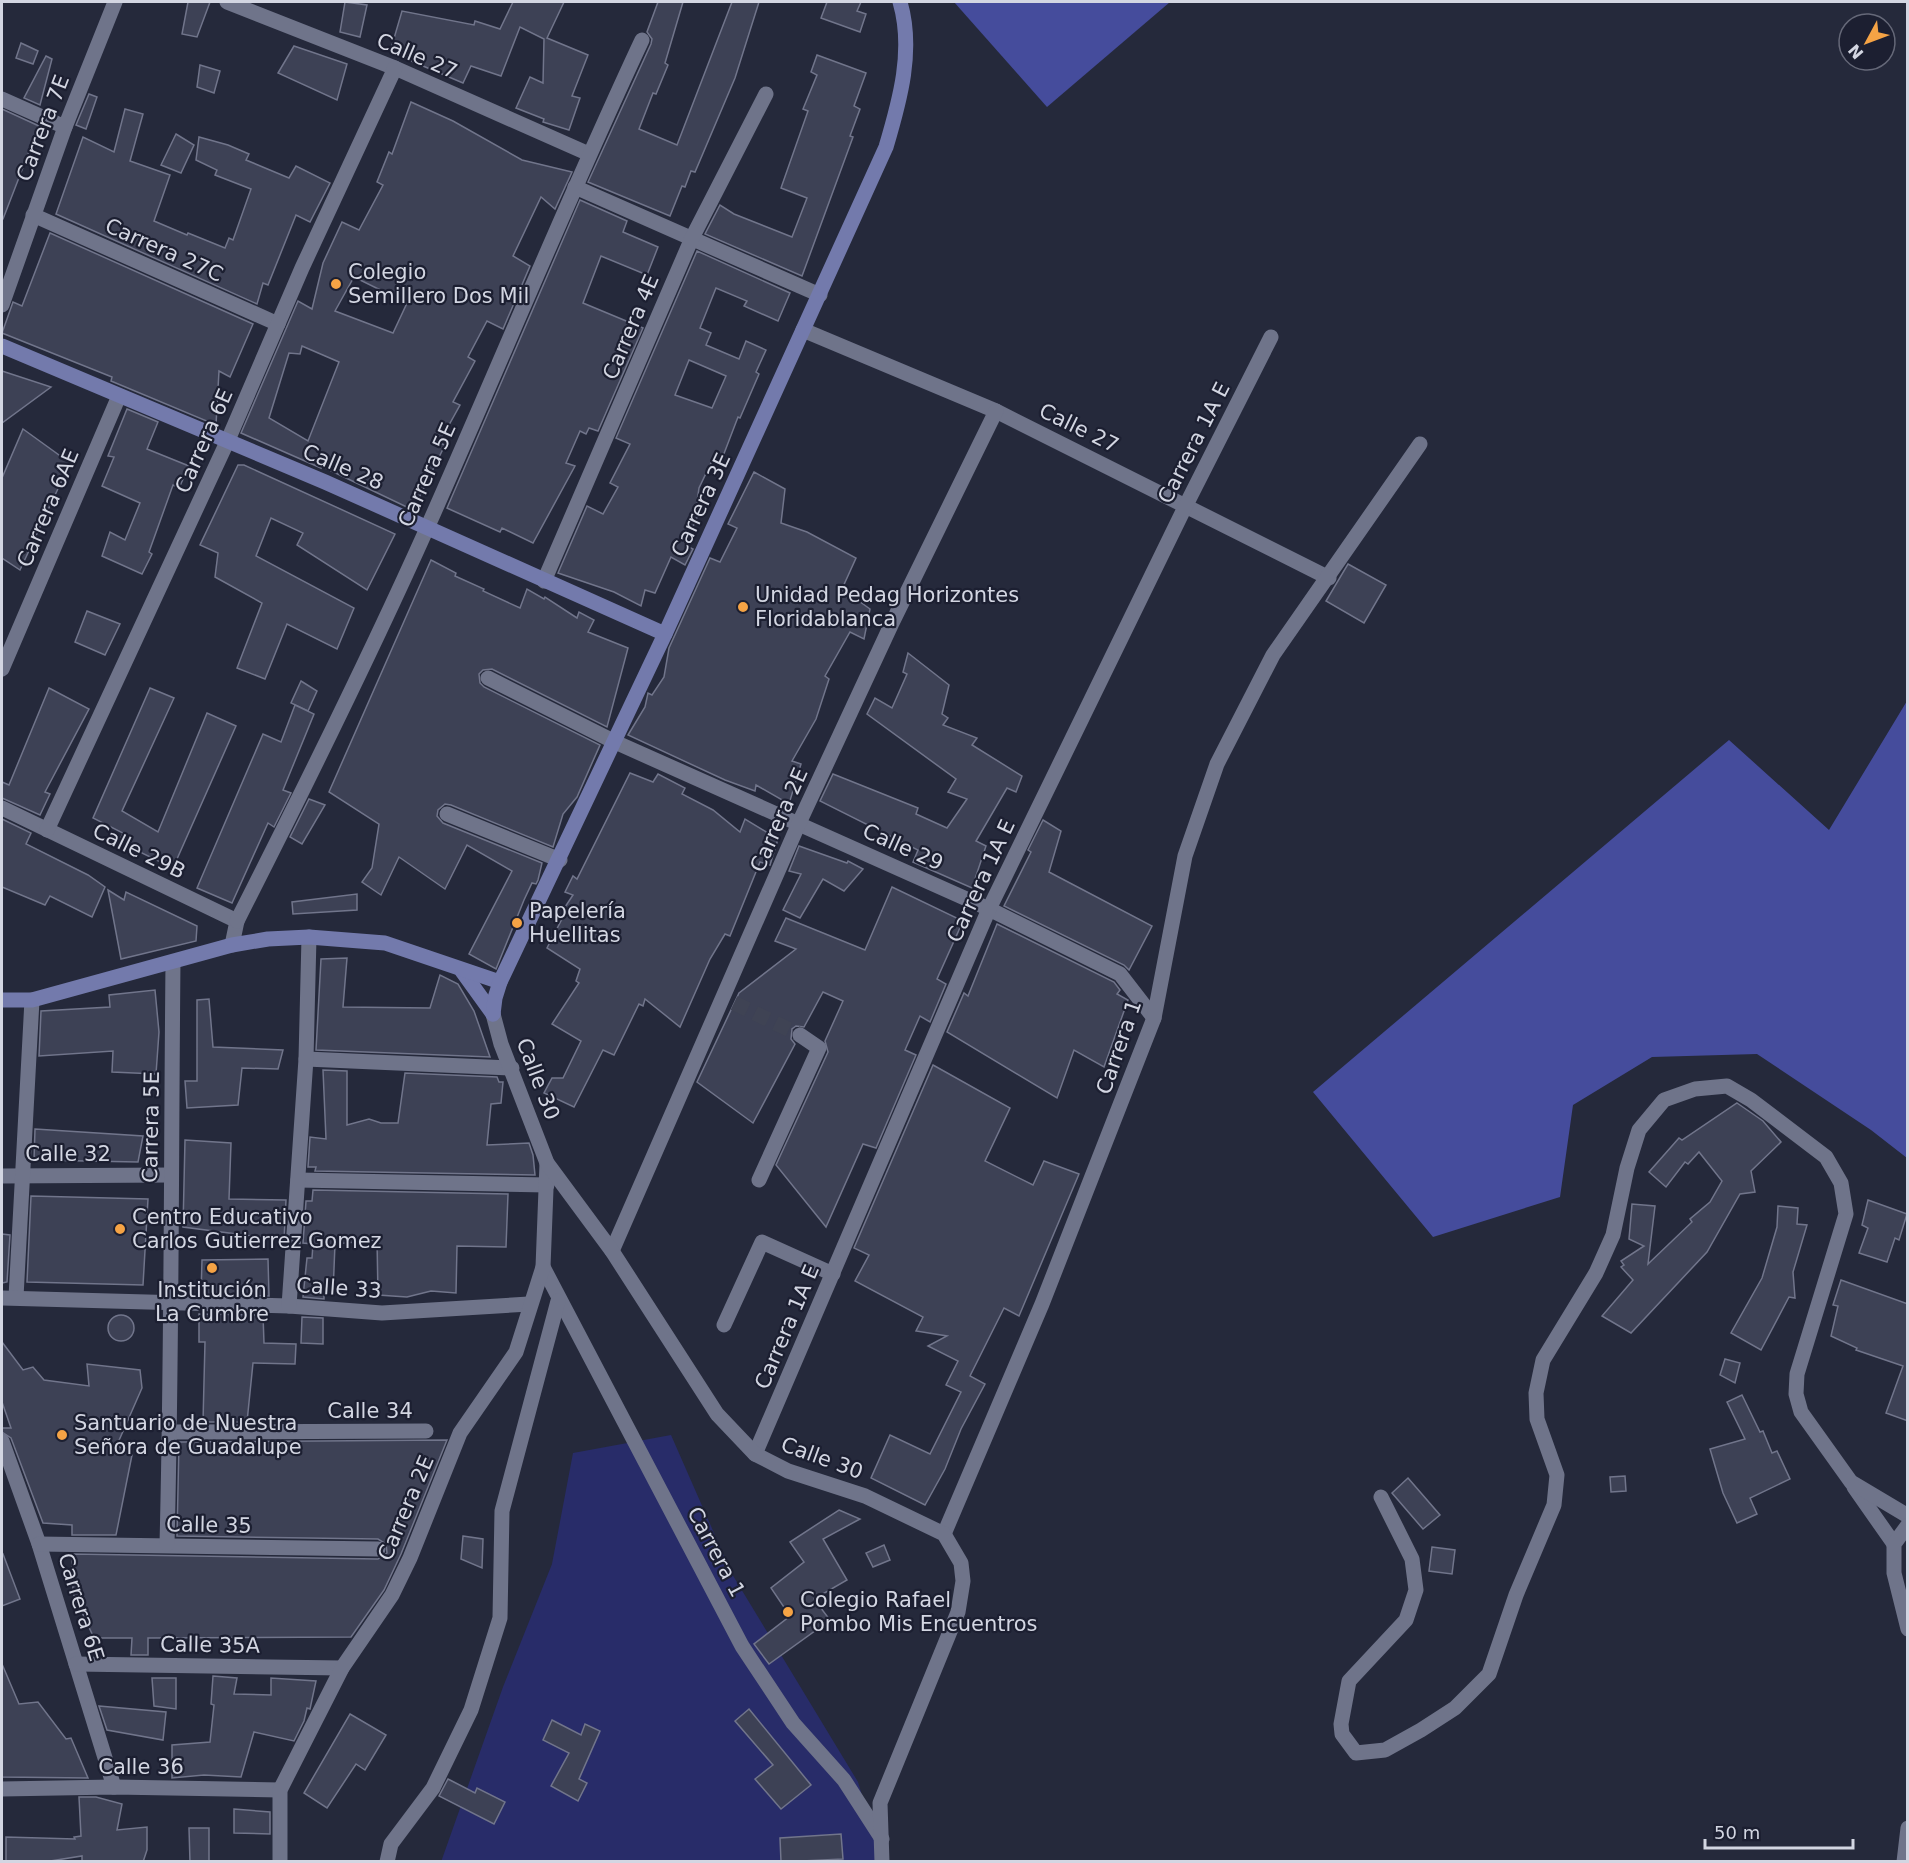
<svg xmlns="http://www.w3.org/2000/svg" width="1909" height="1863" viewBox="0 0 1909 1863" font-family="'DejaVu Sans',sans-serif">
  <rect width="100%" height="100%" fill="#25293b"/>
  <polygon fill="#282c69" points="671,1435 732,1574 858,1782 882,1861 441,1862 503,1687 552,1564 573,1453"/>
  <g fill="#454c9c">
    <polygon points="954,2 1170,2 1047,107"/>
    <polygon points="1907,701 1907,1158 1871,1130 1757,1054 1652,1057 1573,1105 1560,1197 1433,1237 1313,1092 1729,740 1829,830"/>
  </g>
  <g fill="#3d4155" stroke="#71758b" stroke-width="1.5" fill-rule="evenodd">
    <polygon points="188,2 210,2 197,37 182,34"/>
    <polygon points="345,2 367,5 360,37 340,32"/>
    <polygon points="513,2 564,2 547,38 588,55 572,96 580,98 569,130 543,122 544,119 516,108 530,77 543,83 544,39 520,27 501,76 471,66 463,83 390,52 402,11 474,25 475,21 500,29"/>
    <polygon points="658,2 683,2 665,63 668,65 656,94 653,93 639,129 677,145 732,2 759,2 735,78 695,172 691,171 685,187 682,186 670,216 588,182 651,44 652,39 647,32"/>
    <polygon points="827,2 861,2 857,11 866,14 860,32 821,18"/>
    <polygon points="21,43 38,51 33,64 16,58"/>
    <polygon points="294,46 347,64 337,100 278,73"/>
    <polygon points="817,55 866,73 854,106 860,109 850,136 853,137 802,276 705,234 720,205 734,214 792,237 807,198 781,188 808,111 803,109 817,75 811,72"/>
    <polygon points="46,56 52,59 40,105 24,98"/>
    <polygon points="200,65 220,71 214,93 197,87"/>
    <polygon points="89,94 97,97 86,129 76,125"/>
    <path d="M411 102 453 121 522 160 572 172 555 209 541 197 513 256 530 266 503 329 487 321 468 357 475 361 453 402 460 405 439 443 445 445 413 510 321 466V468L241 433 298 301 312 309 323 263 342 222 359 230 383 185 377 182 389 152 392 154ZM354 277 407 303 393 333 335 311ZM302 346 339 362 308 441 269 418 289 353 300 354Z"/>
    <polygon points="2,109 39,126 3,219 2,219"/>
    <polygon points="125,109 143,114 130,161 170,175 154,221 187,235 188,233 225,248 229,238 233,240 251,189 215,175 217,170 196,160 199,137 228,145 249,154 246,160 289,178 296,166 330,183 310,222 296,215 268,285 263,283 257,304 56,214 83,137 114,152"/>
    <polygon points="176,134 194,145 181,173 161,165"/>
    <polygon points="580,200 627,221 623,232 658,247 647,275 601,256 583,303 643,328 598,431 589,428 586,434 580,431 566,463 575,466 533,543 502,528 500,532 447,508"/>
    <polygon points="50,233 253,324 230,377 219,371 216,425 111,381 112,377 2,333 13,302 22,306"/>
    <path d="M697 251 790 293 778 321 744 306 747 301 716 288 700 328 711 333 706 345 739 359 746 341 766 350 756 372 759 374 740 418 738 417 720 464 712 461 699 488 697 502 702 506 685 545 693 549 685 565 671 557 655 593 645 590 641 606 614 592 558 573 587 506 603 514 618 487 610 483 630 444 616 438ZM689 360 726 376 712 408 675 395Z"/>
    <polygon points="2,371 51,387 2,423"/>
    <polygon points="127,409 158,422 147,449 189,466 179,488 173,485 149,552 152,554 142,574 102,556 110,532 125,540 140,503 102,486 114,457 108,456"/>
    <polygon points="23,429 70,463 20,570 2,558 2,478"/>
    <polygon points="238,465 244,465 395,534 367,590 297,545 303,533 271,518 256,556 354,608 337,649 287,624 265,679 237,668 262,603 215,577 218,553 200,545"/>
    <polygon points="754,472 785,489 781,523 807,532 856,558 842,589 870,609 864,639 850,632 825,676 829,679 816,719 792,761 801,764 789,804 756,785 755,791 725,780 628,735 645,707 648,693 652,695 664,677 669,648 710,558 720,562 737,528 728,524"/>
    <polygon points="431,560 456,573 455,576 484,589 483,591 520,608 527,589 544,599 545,597 577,618 579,612 594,620 588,632 628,648 607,727 492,669 483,670 479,674 480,683 484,687 600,745 577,797 563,814 553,847 451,805 445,804 438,810 437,816 443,823 542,863 538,880 536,884 532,883 524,900 496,969 469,954 512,871 467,845 445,889 399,857 381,895 362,882 372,868 379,824 329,792"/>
    <polygon points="1348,564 1386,585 1364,623 1326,601"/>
    <polygon points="87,611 120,624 105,655 75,642"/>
    <polygon points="908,653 949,685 942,714 948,718 943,725 977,738 972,745 1022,776 1016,792 1007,788 976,841 986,846 972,888 913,862 918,850 820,801 833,774 918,808 916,814 947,828 967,799 948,792 956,779 867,714 875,698 892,708 907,674 903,672"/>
    <polygon points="301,681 317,691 308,711 291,703"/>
    <polygon points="49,688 89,709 45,792 50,794 40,815 2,798 2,782 9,785"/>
    <polygon points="150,688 174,698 122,811 158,832 207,713 236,726 173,868 119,842 123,833 93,818"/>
    <polygon points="295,705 314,714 283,790 291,793 274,827 268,823 232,903 197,888 263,734 281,742"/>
    <polygon points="630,773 653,782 658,774 685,788 682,794 713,810 740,832 745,819 778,839 770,865 760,862 730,936 725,934 710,959 680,1027 645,999 643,1006 639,1004 614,1055 603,1050 574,1107 544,1093 552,1078 563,1078 581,1041 552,1024 579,983 576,981 580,969 547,948 565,913 565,907 573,895 565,892 573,876 577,879"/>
    <polygon points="309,799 325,805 302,844 290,837"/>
    <polygon points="2,819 31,833 26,844 88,875 105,887 92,917 50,896 45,905 2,887"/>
    <polygon points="1043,820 1061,831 1049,872 1152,926 1129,970 1124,965 1004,906 1031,852 1028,850"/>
    <polygon points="799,846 847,863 848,861 863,869 844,891 823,879 800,918 783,910 801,874 789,871"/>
    <polygon points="892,887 963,921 937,979 946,984 930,1022 920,1016 905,1050 916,1055 876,1148 863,1144 826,1227 776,1165 828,1052 825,1041 843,1001 823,992 804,1027 796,1026 792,1029 791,1039 795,1044 753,1123 697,1082 739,993 796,949 775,941 786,918 865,950"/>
    <polygon points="108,890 124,900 126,892 197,926 196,941 121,959"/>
    <polygon points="357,894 357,910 293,914 292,902"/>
    <polygon points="997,924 1114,982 1120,990 1117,994 1128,1000 1104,1067 1074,1050 1057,1098 947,1032 964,993 968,996"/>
    <polygon points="347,958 343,1007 430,1008 440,975 458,984 474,1011 490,1057 316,1050 321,959"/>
    <polygon points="155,990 159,1032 156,1074 112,1072 113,1051 39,1056 41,1011 110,1007 109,995"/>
    <polygon points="209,999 213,1047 283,1050 278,1069 242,1068 238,1105 187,1108 185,1081 197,1081 197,1000"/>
    <polygon points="933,1065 1010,1108 985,1161 1033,1185 1044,1161 1079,1174 1019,1316 1004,1308 970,1376 985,1384 961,1429 945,1469 925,1505 871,1478 890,1435 930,1454 961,1392 946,1385 958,1361 928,1346 947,1336 916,1331 923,1317 855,1281 869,1255 854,1248"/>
    <polygon points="323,1070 347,1071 347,1125 369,1119 381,1123 398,1123 405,1073 497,1077 499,1082 503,1082 501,1103 491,1104 487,1145 529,1143 533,1155 535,1175 315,1171 316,1167 308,1167 310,1137 326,1139"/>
    <polygon points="1737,1103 1763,1121 1781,1142 1751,1171 1755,1192 1740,1194 1707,1252 1631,1333 1602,1316 1633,1280 1621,1267 1624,1265 1621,1261 1644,1246 1629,1239 1632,1204 1655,1206 1648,1264 1692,1222 1690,1219 1710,1202 1722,1181 1699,1152 1688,1164 1685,1162 1666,1187 1649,1172 1679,1138 1682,1140"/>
    <polygon points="35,1129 143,1136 138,1162 34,1160"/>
    <polygon points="185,1140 231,1143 229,1199 286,1200 284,1240 183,1227"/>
    <polygon points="313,1190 508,1194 506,1247 457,1246 456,1293 431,1291 407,1297 378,1295 377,1240 335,1244 333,1293 324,1293 324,1299 303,1297 307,1258 312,1258 313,1244 303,1243 306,1201 312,1201"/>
    <polygon points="31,1196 148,1199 143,1285 27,1282"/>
    <polygon points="1868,1200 1907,1214 1899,1240 1895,1238 1887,1262 1859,1253 1868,1228 1862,1225"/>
    <polygon points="1778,1206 1798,1208 1797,1224 1807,1225 1793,1272 1795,1298 1789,1297 1761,1350 1731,1333 1762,1278 1777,1227"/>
    <polygon points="2,1234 10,1235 7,1282 2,1283"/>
    <polygon points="268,1259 269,1296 201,1294 202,1260"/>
    <polygon points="1841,1280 1908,1304 1908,1421 1886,1413 1903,1366 1856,1350 1857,1348 1831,1336 1838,1306 1833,1305"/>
    <polygon points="199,1314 263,1315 264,1343 296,1344 295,1364 253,1363 247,1422 203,1422 205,1342 199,1342"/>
    <circle cx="121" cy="1328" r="13"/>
    <polygon points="302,1317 323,1318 323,1344 301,1343"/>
    <polygon points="2,1342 23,1370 33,1367 44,1380 89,1386 87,1364 140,1370 142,1388 117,1445 132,1455 116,1535 72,1535 72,1525 43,1523 11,1438 2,1432 2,1428 11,1428 2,1402"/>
    <polygon points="1725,1359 1740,1363 1735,1383 1720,1375"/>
    <polygon points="1742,1395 1760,1432 1763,1431 1772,1453 1777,1451 1790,1479 1750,1498 1757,1514 1737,1523 1723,1493 1710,1449 1745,1439 1727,1402"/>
    <polygon points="447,1440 401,1554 384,1590 351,1637 148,1638 148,1655 131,1655 132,1638 94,1638 73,1593 72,1554 378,1559 387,1553 386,1544 378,1539 177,1536 179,1442"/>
    <polygon points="1625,1476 1626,1491 1611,1492 1610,1477"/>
    <polygon points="1408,1478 1440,1515 1423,1529 1392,1493"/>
    <polygon points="839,1510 860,1519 823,1539 847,1580 814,1599 830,1620 769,1664 754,1644 790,1616 771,1588 804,1562 790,1542"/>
    <polygon points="463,1536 483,1539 482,1568 461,1559"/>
    <polygon points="884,1545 890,1560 873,1567 866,1553"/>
    <polygon points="1432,1547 1455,1550 1452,1574 1429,1571"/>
    <polygon points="3,1554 20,1599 2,1606 2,1555"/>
    <polygon points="2,1664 19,1704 38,1702 66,1739 71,1738 88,1778 2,1777"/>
    <polygon points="213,1676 237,1678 234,1694 271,1695 271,1678 316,1681 310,1709 307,1708 304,1721 294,1741 254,1732 241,1777 204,1775 172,1778 172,1745 210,1742 214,1705 211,1704"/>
    <polygon points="152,1678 176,1678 176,1709 154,1706"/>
    <polygon points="99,1706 166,1712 163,1740 107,1730"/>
    <polygon points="749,1709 811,1785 781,1809 755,1779 773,1765 735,1721"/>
    <polygon points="350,1714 386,1735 365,1770 356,1764 327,1808 304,1793"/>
    <polygon points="552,1720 581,1735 585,1724 600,1731 579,1779 587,1783 578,1801 551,1786 569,1753 543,1740"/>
    <polygon points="448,1779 475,1793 477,1788 505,1802 494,1824 439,1796"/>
    <polygon points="79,1797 96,1797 122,1804 117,1830 147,1827 147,1850 143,1862 82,1862 82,1856 44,1862 6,1862 6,1837 75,1839 74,1837 81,1836"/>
    <polygon points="234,1809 270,1812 270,1834 234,1833"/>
    <polygon points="189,1828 209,1828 209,1862 190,1862"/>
    <polygon points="841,1834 843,1859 781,1862 780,1838"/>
  </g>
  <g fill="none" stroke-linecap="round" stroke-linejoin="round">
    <polyline stroke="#3f4354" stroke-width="15" stroke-dasharray="15 8" stroke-linecap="butt" points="734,1003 800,1035"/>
    <g stroke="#6f748a" stroke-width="15">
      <polyline points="227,2 395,68 589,154"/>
      <polyline points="2,99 65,127"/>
      <polyline points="575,187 820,295"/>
      <polyline points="33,215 278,324"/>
      <polyline points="2,305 65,127 115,2"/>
      <polyline points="803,330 996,411 1329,578"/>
      <polyline points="544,581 692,238 766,94"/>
      <polyline points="2,669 119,396"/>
      <polyline points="488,678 615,742 989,909 1120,974 1154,1018"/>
      <polyline points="2,808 237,921 232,945"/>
      <polyline points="447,814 560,860"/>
      <polyline points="47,830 228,440 302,268 395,68"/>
      <path d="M237 921C303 791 368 660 428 526 500 364 567 200 642 40"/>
      <polyline points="306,1059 512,1068"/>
      <polyline points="2,1176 171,1175"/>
      <polyline points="298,1180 547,1185"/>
      <polyline points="759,1180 819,1048 800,1035"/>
      <polyline points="612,1251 799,823 892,623 996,411"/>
      <polyline points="543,1267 742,1646 793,1723 844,1780 882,1839"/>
      <polyline points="16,1297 32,1000"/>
      <polyline points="2,1298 289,1306 382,1313 529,1304"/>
      <polyline points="289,1306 306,1059 309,937"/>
      <polyline points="724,1325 762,1242 833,1274"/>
      <polyline points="170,1432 426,1431"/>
      <polyline points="2,1441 39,1544 114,1787"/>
      <polyline points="755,1454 989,909 1186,505 1271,337"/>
      <polyline points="1854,1487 1894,1544"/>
      <polyline points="1381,1497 1412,1559 1416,1590 1406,1620 1349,1681 1341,1724 1342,1734 1356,1753 1385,1750 1421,1730 1455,1708 1489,1674 1516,1595 1554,1505 1557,1475 1537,1419 1536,1393 1543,1360 1596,1273 1613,1235 1627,1168 1639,1130 1664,1100 1695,1089 1727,1086 1751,1100 1826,1157 1841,1183 1846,1214 1797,1374 1796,1394 1801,1412 1851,1482 1908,1516"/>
      <polyline points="1908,1525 1894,1544 1894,1573 1908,1629"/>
      <polyline points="944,1534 1042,1304 1154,1018 1185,856 1217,764 1273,655 1420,444"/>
      <polyline points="39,1544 378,1549"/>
      <path d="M167 1544C172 1350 171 1156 173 962"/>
      <polyline points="76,1664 342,1668"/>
      <polyline points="2,1789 114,1787 280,1790"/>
      <polyline points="280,1862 280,1790 342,1668 392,1595 410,1558 460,1433 516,1352 543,1267 547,1163"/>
      <polyline points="387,1862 391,1844 433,1788 471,1710 500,1618 502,1511 558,1301"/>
      <polyline points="1904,1862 1908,1828"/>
    </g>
    <polyline stroke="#6f748a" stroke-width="15" points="493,1014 501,1044 547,1163 612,1251 717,1414 755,1454 788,1471 865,1496 944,1534 961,1563 963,1581 958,1612 880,1803 882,1862"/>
    <g stroke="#737aac" stroke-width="15">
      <polyline points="2,346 325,482 665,634"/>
      <polyline points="462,971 493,1014"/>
      <polyline points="2,1000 32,1000 232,945 268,939 309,937 385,943 500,982"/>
      <path d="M493 1014 495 998 500 982 665 634 886 147C900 100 914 50 900 2"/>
    </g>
  </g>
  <g fill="#f5a345" stroke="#1c1f31" stroke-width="2">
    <circle cx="336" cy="284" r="6"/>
    <circle cx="743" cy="607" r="6"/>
    <circle cx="517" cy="923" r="6"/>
    <circle cx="120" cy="1229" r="6"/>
    <circle cx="212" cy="1268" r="6"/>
    <circle cx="62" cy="1435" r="6"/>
    <circle cx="788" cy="1612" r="6"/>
  </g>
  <g text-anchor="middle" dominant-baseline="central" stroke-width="4.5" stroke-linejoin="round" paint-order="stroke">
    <g font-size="21" fill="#d3d6e2" stroke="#1c1f31">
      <text transform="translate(417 56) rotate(23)">Calle 27</text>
      <text transform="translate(43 128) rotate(-69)">Carrera 7E</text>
      <text transform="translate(164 250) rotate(24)">Carrera 27C</text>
      <text transform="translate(631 327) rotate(-67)">Carrera 4E</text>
      <text transform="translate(1079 428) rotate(26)">Calle 27</text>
      <text transform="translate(204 441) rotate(-66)">Carrera 6E</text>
      <text transform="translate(1194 443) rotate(-63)">Carrera 1A E</text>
      <text transform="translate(343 467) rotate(23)">Calle 28</text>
      <text transform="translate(427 475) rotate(-66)">Carrera 5E</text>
      <text transform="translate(701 505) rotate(-65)">Carrera 3E</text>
      <text transform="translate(48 508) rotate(-67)">Carrera 6AE</text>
      <text transform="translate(779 820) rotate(-66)">Carrera 2E</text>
      <text transform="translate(903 847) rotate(24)">Calle 29</text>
      <text transform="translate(139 851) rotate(26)">Calle 29B</text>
      <text transform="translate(981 881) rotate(-65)">Carrera 1A E</text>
      <text transform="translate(1119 1047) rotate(-71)">Carrera 1</text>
      <text transform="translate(538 1079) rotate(69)">Calle 30</text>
      <text transform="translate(151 1127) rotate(-89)">Carrera 5E</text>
      <text x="68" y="1154">Calle 32</text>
      <text transform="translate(339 1288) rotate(4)">Calle 33</text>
      <text transform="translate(787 1327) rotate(-67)">Carrera 1A E</text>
      <text x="370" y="1411">Calle 34</text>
      <text transform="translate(822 1458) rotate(20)">Calle 30</text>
      <text transform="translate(406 1508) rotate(-67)">Carrera 2E</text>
      <text transform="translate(209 1525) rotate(1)">Calle 35</text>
      <text transform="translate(716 1552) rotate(62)">Carrera 1</text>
      <text transform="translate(81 1607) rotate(73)">Carrera 6E</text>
      <text transform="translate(210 1645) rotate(1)">Calle 35A</text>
      <text x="141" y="1767">Calle 36</text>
    </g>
    <g font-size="21" fill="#d3d6e2" stroke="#1c1f31" text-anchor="start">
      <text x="348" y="272">Colegio<tspan x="348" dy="24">Semillero Dos Mil</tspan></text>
      <text x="755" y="595">Unidad Pedag Horizontes<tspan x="755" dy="24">Floridablanca</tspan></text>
      <text x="529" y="911">Papelería<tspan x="529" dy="24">Huellitas</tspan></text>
      <text x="132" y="1217">Centro Educativo<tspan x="132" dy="24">Carlos Gutierrez Gomez</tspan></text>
      <text x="212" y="1290" text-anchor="middle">Institución<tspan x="212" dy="24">La Cumbre</tspan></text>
      <text x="74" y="1423">Santuario de Nuestra<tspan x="74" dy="24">Señora de Guadalupe</tspan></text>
      <text x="800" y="1600">Colegio Rafael<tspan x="800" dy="24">Pombo Mis Encuentros</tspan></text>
    </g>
  </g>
  <rect width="1909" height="1863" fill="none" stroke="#d3d6e2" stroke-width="6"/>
  <g transform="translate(1867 42) rotate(229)"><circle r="28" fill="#1c1f31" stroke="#656878" stroke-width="1.5"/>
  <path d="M0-4.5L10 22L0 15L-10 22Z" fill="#f5a345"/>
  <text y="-9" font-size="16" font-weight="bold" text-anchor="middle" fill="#d3d6e2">N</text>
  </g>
  <path d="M1705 1839v9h148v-9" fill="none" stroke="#d3d6e2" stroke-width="3"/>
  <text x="1714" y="1839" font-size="18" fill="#d3d6e2" stroke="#1c1f31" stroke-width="4.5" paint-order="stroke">50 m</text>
</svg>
